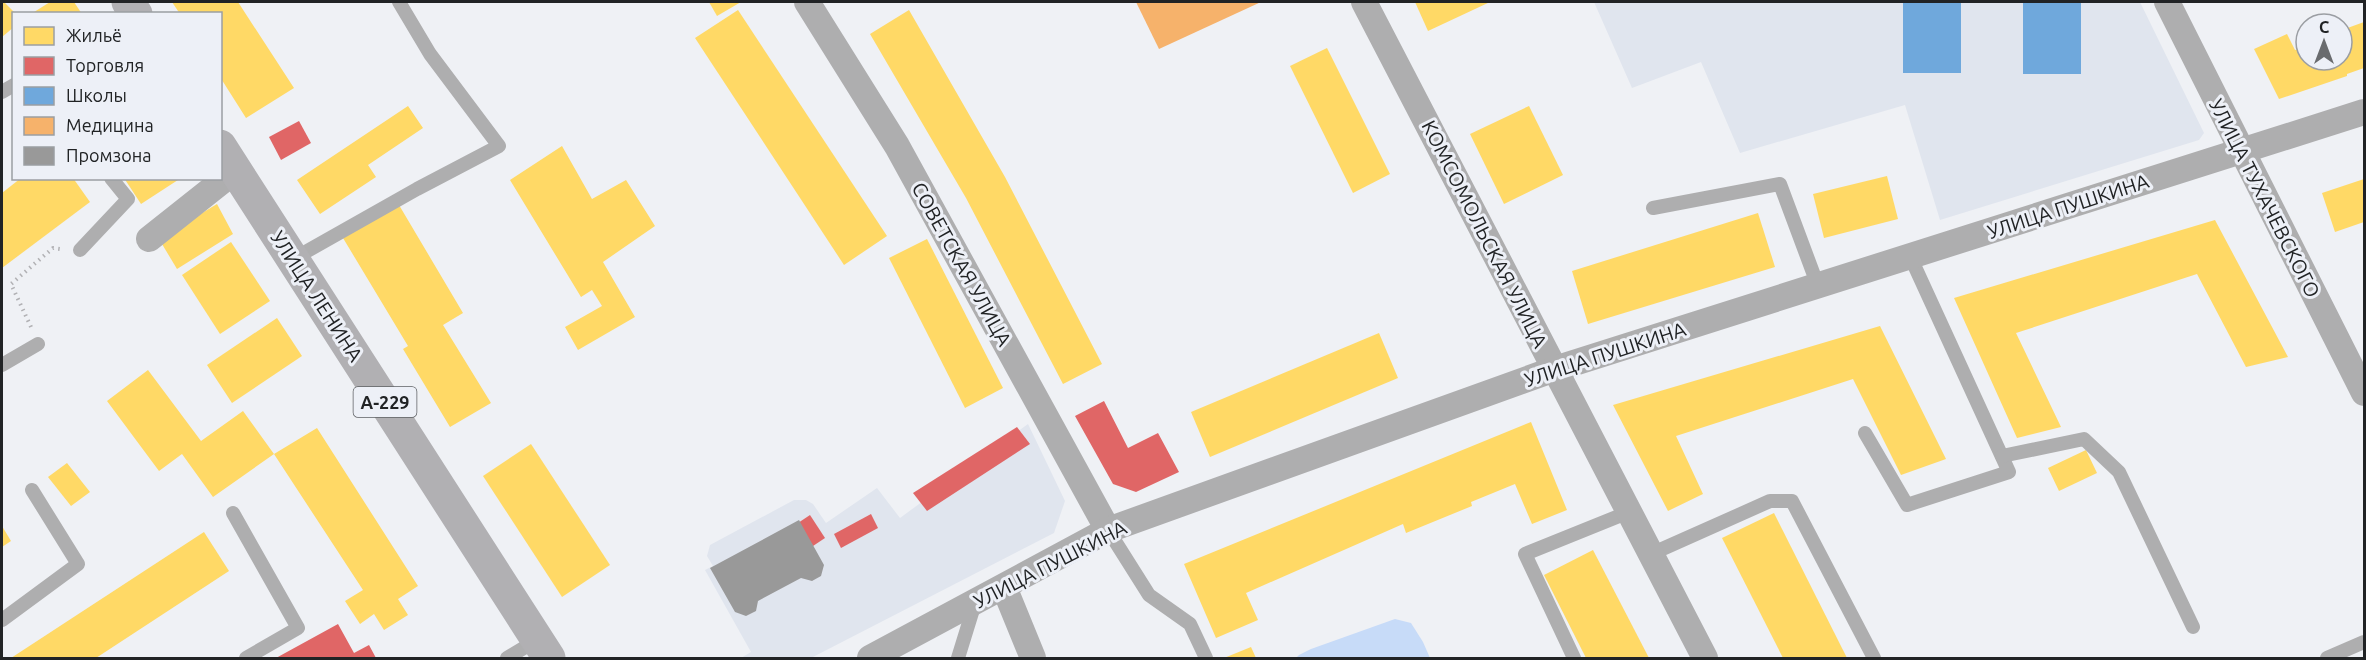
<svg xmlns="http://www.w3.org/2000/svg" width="2366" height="660" viewBox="0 0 2366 660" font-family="Ubuntu,sans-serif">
  <rect width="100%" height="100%" fill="#eff1f5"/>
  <g fill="#e0e5ee">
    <path d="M1594,2H2140L2204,133L2199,140L1940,220L1905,105L1740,153L1701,62L1632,88Z"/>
    <path d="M1028,424L1065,501L1054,533L811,658H741L751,652L705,570L713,566L707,556L710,545L794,500H806L813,504L826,523L877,488L900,518Z"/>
  </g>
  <path fill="#c7dbf8" d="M1395,619L1411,623L1423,642L1430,658H1296L1299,655L1311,649Z"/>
  <g fill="#ffd966">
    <path d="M2,2H4L14,12V27L2,37Z"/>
    <path d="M50,2H74L82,14H31Z"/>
    <path d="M172,2H238L294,88L246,118L220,77V14H180Z"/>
    <path d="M709,2H741L717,16Z"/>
    <path d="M1415,2H1490L1428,31Z"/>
    <path d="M738,10L887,236L844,265L695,38Z"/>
    <path d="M909,10L1005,177L1102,364L1063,384L966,198L870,34Z"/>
    <path d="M2364,22V68L2347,74V76L2279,99L2254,49L2287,34L2295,50L2306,47V60H2342V30Z"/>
    <path d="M1327,48L1390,174L1353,193L1290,66Z"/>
    <path d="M408,106L423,128L368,165L376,177L320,214L297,180Z"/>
    <path d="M1529,106L1563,175L1504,204L1470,134Z"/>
    <path d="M562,146L592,199L626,180L655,226L603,262L635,317L578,350L565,327L602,306L592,290L581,297L510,180Z"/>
    <path d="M1887,176L1898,219L1824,238L1813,194Z"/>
    <path d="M21,178H73L90,202L2,268V193Z"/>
    <path d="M124,178H181L141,204Z"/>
    <path d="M2364,179V222L2335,232L2322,193Z"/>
    <path d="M217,204L233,234L177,269L159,239Z"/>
    <path d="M399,205L463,313L443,325L491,403L450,427L403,349L408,346L343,238Z"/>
    <path d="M1758,213L1775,267L1588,324L1572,271Z"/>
    <path d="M2215,220L2288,357L2246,367L2197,274L2016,333L2061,427L2017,438L1954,298Z"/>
    <path d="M927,239L1003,388L965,408L889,258Z"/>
    <path d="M231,242L270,301L220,334L182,275Z"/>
    <path d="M277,318L302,356L232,403L207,365Z"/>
    <path d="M1880,326L1946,459L1901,475L1853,379L1676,436L1703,494L1668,511L1613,405Z"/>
    <path d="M1379,333L1398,378L1210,457L1191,412Z"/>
    <path d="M148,370L201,441L243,411L274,454L213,497L182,454L159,471L107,401Z"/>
    <path d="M1531,422L1567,510L1532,524L1515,484L1471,502L1472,506L1406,533L1403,524L1246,593L1258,620L1216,638L1184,564Z"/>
    <path d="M317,428L418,586L398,599L408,615L384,630L374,614L360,624L345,601L363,590L274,454Z"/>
    <path d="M531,444L610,565L562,597L483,476Z"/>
    <path d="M2086,450L2097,473L2059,491L2048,468Z"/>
    <path d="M67,463L90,492L71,506L48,477Z"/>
    <path d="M1774,513L1847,658H1783L1722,538Z"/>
    <path d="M2,526L11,541L2,547Z"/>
    <path d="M204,532L229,571L96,658H11Z"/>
    <path d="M1593,550L1649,658H1586L1544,575Z"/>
    <path d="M1251,647L1256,658H1224Z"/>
  </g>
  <g fill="#e06666">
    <path d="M299,121L311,143L281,160L269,137Z"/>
    <path d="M1104,401L1128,448L1158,433L1179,472L1136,492L1113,484L1075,416Z"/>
    <path d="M1017,427L1030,444L927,511L913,493Z"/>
    <path d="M871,514L878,528L841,548L834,534Z"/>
    <path d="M810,515L825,538L813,546L798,523Z"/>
    <path d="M338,624L354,653L369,645L376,658H276Z"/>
  </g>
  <g fill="#6fa8dc">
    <rect x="1903" y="2" width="58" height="71"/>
    <rect x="2023" y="2" width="58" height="72"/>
  </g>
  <path fill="#f6b26b" d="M1136,2H1261L1159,49Z"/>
  <path fill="#999" d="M799,520L824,565L821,576L812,581L801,578L758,601L756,611L746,616L735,612L710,568Z"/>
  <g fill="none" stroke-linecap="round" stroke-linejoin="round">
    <path stroke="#b1b1b4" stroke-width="4" stroke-dasharray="1.5 4.5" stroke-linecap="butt" d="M31,327L11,284L53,248L60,249"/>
    <g stroke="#aeaeaf" stroke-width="14">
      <path d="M2,92L14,85"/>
      <path d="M1653,208L1780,184L1818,286"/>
      <path d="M80,250L128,199L111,178"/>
      <path d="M293,259L417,189L499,146L430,54L399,2"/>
      <path d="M2,365L38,344"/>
      <path d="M1865,433L1907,505L2009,472L1910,256"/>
      <path d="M2002,456L2084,439L2119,472L2193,627"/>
      <path d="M233,513L298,628L246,658"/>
      <path d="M1108,530L1149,595L1190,624L1206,658"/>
      <path d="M1651,554L1770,501H1792L1874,658"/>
      <path d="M2,620L78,564L32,490"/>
      <path d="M507,658L537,640"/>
      <path d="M958,658L975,603"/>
      <path d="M1574,658L1525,554L1629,512"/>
      <path d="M2327,658L2364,642"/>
    </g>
    <g stroke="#aeaeaf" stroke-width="26">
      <path d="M807,2L897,146L1108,530"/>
      <path d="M1364,2L1705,658"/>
      <path d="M2167,2L2364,393"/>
      <path d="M149,239L236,170"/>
      <path d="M1004,587L1033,658"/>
      <path d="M870,658L1108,530L1555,369L2364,112"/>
    </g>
    <g stroke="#b1b0b3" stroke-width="33">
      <path d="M128,2L136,14"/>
      <path d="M220,146L549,658"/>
    </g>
  </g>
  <g text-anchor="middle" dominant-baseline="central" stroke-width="6" stroke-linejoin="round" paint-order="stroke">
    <rect fill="#edf0f7" stroke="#5e6064" stroke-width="1.5" x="353.5" y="387" width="63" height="30" rx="4.5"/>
    <g font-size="18" font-weight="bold" fill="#212325">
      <text x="385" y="402">А-229</text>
    </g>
    <g font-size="20" fill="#212325" stroke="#edf0f7">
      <text transform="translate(2265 198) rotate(63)">УЛИЦА ТУХАЧЕВСКОГО</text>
      <text transform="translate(2068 206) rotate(-18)">УЛИЦА ПУШКИНА</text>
      <text transform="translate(1485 234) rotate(63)">КОМСОМОЛЬСКАЯ УЛИЦА</text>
      <text transform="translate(962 264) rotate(61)">СОВЕТСКАЯ УЛИЦА</text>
      <text transform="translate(317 296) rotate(57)">УЛИЦА ЛЕНИНА</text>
      <text transform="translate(1605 354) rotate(-18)">УЛИЦА ПУШКИНА</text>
      <text transform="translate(1050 564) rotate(-27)">УЛИЦА ПУШКИНА</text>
    </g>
  </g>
  <rect width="2366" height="660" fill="none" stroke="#212325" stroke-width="6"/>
  <rect x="12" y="12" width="210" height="168" fill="#edf0f7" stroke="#9b9ea3" stroke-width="1.5"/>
  <rect x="24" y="27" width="30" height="18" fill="#ffd966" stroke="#9b9ea3" stroke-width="1.5"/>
  <text x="66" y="42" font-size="18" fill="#212325">Жильё</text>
  <rect x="24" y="57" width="30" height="18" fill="#e06666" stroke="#9b9ea3" stroke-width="1.5"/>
  <text x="66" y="72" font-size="18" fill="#212325">Торговля</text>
  <rect x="24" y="87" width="30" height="18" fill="#6fa8dc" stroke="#9b9ea3" stroke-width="1.5"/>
  <text x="66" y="102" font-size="18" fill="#212325">Школы</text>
  <rect x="24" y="117" width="30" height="18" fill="#f6b26b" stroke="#9b9ea3" stroke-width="1.5"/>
  <text x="66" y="132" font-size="18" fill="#212325">Медицина</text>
  <rect x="24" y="147" width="30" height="18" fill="#999999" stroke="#9b9ea3" stroke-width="1.5"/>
  <text x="66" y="162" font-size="18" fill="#212325">Промзона</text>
  <g transform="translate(2324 42)"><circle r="28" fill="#edf0f7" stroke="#9b9ea3" stroke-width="1.5"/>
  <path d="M0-4.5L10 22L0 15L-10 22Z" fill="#696b6e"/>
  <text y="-9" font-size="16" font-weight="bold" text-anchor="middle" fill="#212325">С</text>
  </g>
</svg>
